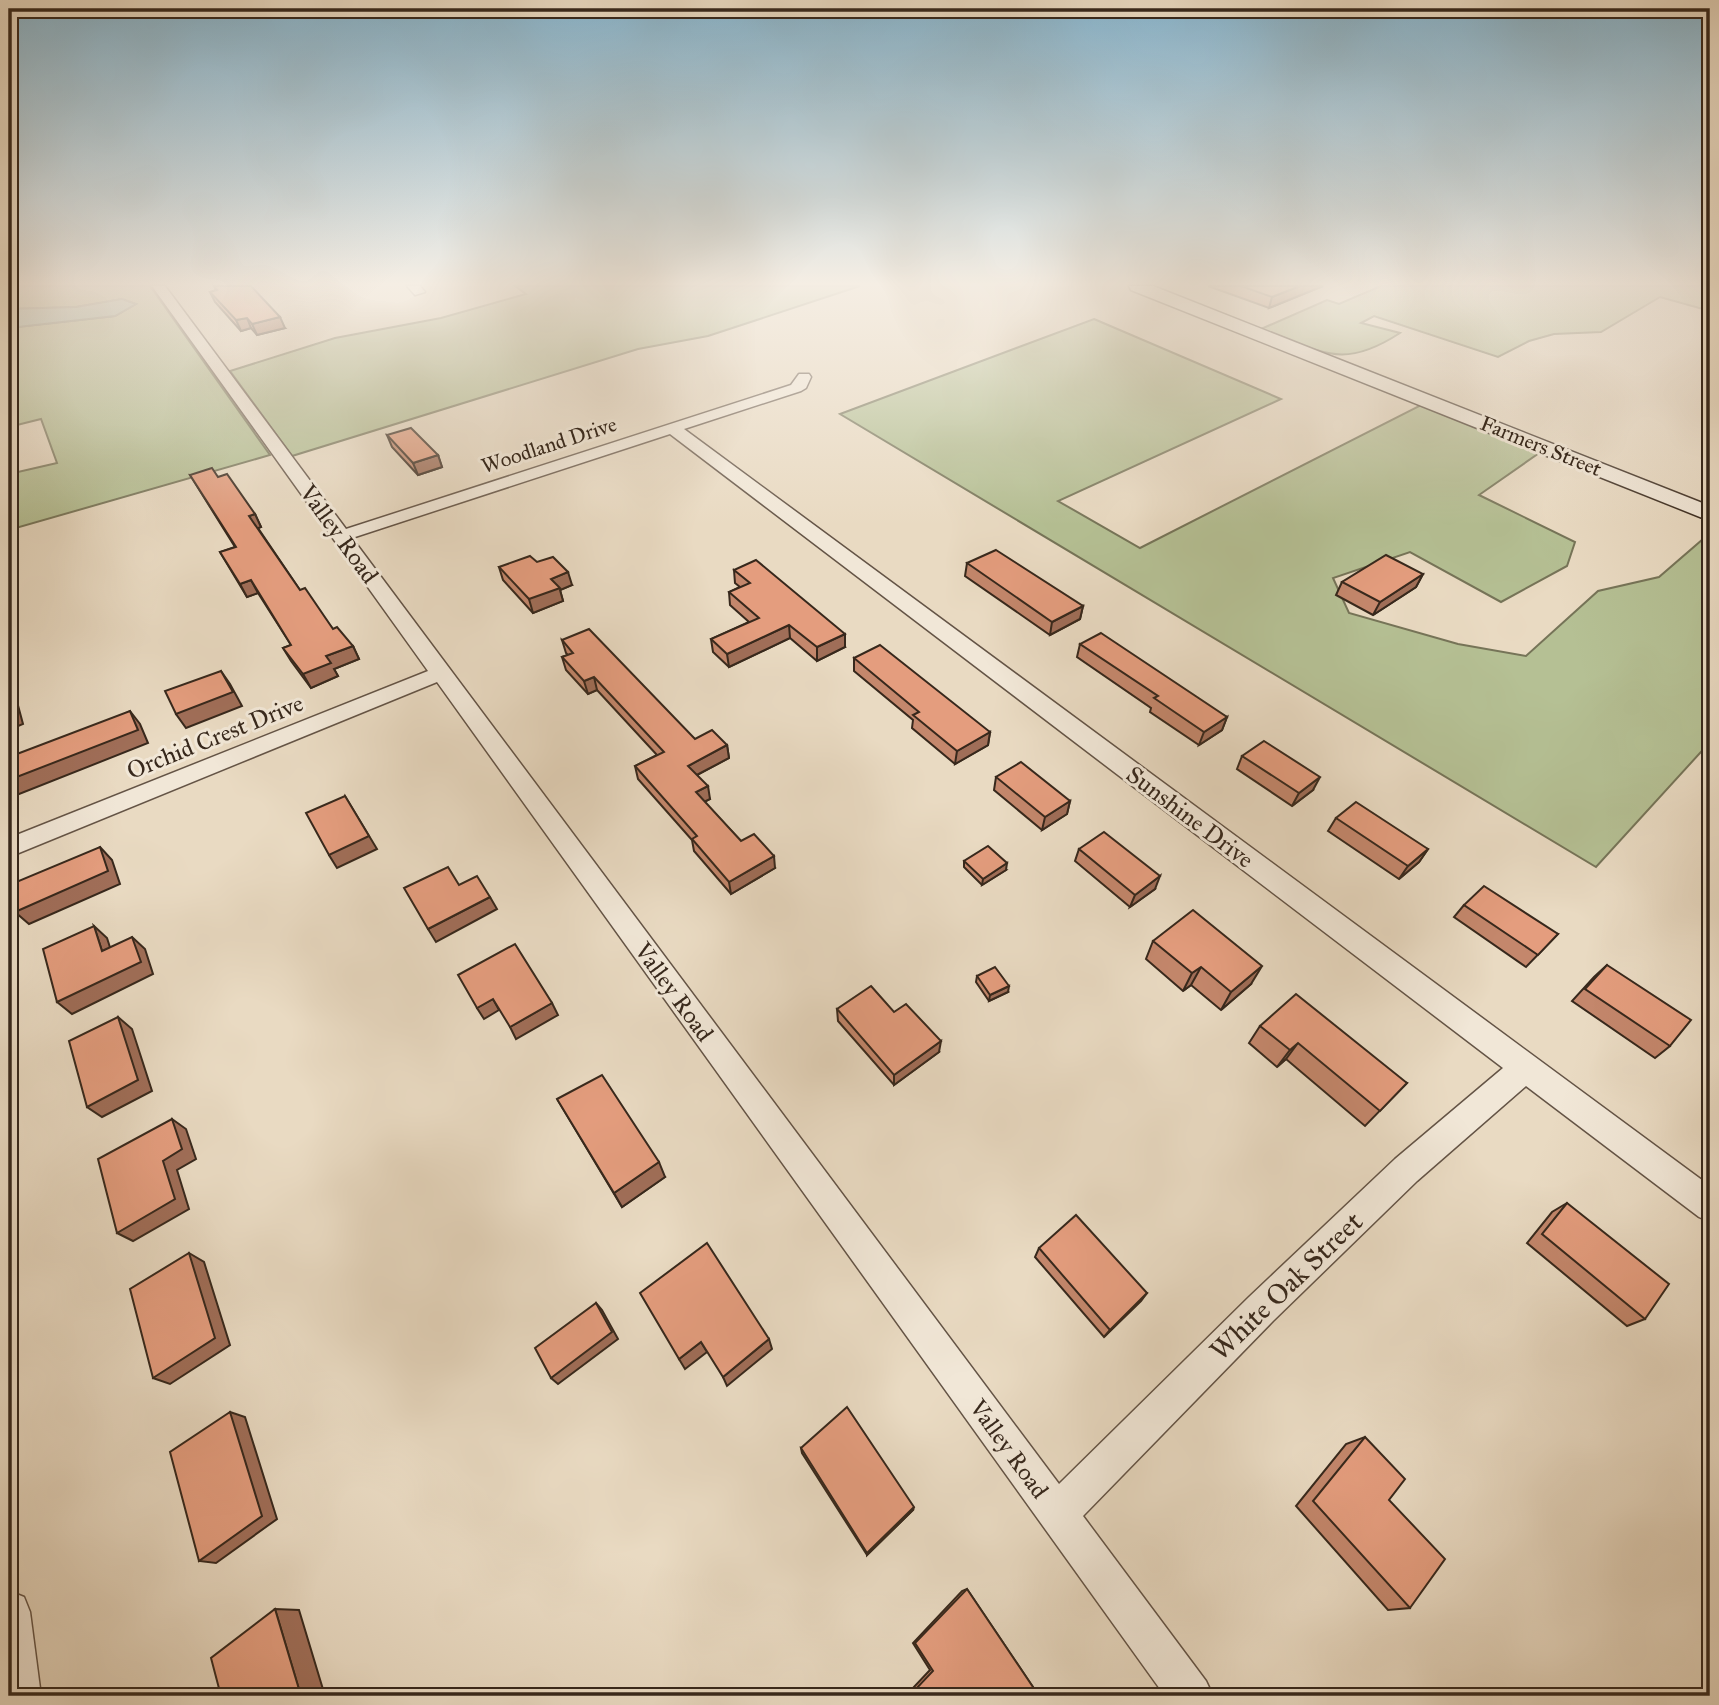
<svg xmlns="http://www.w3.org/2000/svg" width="1719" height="1705" viewBox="0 0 1719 1705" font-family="'IM FELL Great Primer',serif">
  <rect width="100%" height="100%" fill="#e9dac2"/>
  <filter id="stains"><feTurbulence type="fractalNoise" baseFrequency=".00286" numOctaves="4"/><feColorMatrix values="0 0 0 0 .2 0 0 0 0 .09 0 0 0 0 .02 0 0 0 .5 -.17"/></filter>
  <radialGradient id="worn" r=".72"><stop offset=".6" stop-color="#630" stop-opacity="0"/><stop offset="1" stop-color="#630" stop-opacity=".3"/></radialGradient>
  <g fill="#b5c094" stroke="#767458" stroke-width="2">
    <path d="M9,286H150L270,455L9,530V474L57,463L41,419L9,427V328L115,316L136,304L122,299L76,307L9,309Z"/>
    <path d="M515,286H860L708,336L638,349L292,456L230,371L335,338L441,318L526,294Z"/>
    <path d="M1381,286H1710V311L1660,297L1601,332L1554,334L1529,341L1498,357L1374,316L1361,323L1400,333C1340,372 1321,350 1261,329L1327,300L1339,304Z"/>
    <path d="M1094,319L1281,399L1058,501L1140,548L1423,404L1542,451L1479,495L1575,542L1567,566L1501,602L1410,552L1333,578L1349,613L1458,644L1526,656L1598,591L1659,577L1710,533V742L1596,867L840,414Z"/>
  </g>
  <path fill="#98bbaf" stroke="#718074" stroke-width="2" d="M122,299L136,304L115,316L9,328V309L76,307Z"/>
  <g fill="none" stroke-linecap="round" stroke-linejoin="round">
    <g stroke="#645446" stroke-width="3">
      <g id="street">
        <path d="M152,286H165L346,529L791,385L799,374H809L811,377L806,388L801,391L684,429L1710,1186V1222L1699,1217L1526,1086L1417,1181L1273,1321L1083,1516L1206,1681L1213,1696H1165L437,682L9,857V838L428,671ZM670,434L1503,1068L1395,1159L1249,1297L1059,1484L352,538Z"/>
        <path d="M407,286H420L425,292L415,295Z"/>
        <path d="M9,1591L24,1597L30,1612L41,1696H9Z"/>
      </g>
    </g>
    <g stroke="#37281c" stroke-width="3">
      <path id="secondary" d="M1129,286H1153L1710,506V521L1131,290Z"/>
    </g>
    <use href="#street" fill="#f1e7d7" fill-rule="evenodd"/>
    <use href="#secondary" fill="#f1e7d7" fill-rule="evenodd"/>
  </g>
  <g fill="#c4876c" stroke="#37281c" stroke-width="2">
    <path d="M214,286L285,328L257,335L251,328L241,331L215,302L210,292L216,290Z"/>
    <path d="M1208,286H1323L1269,308Z"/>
    <path d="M387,435L438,455L442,467L418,475L392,447Z"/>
    <path d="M190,475L218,477L255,514L261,527L258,528L300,590L333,629L353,646L359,659L334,669L338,676L311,688L291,661L283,648L291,645L258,593L247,597L220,552L235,547Z"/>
    <path d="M537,562L572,585L560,590L563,601L533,613L503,580L499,567Z"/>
    <path d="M967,563L1083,606L1080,619L1050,635L965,576Z"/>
    <path d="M734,570L845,647L817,661L790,638L729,667L713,652L711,639L749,622L730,605L729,592L740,587L735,583Z"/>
    <path d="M1423,574L1416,587L1373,615L1336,595L1342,582Z"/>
    <path d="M562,640L695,739L727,745L729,758L697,775L710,799L704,802L741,841L775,868L731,894L694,851L692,840L638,779L635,766L657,755L597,690L588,694L566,670L562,657L568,655L566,653Z"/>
    <path d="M1080,644L1227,717L1222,730L1199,745L1150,712L1151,708L1077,657Z"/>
    <path d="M854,658L990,732L988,745L955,764L912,728L913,720L854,671Z"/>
    <path d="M1242,756L1313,790L1292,806L1237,769Z"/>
    <path d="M996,777L1070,801L1067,814L1042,830L994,790Z"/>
    <path d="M1336,818L1428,849L1419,862L1399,879L1328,831Z"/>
    <path d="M1079,849L1155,889L1130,907L1075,861Z"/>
    <path d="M964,861L1006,870L982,885L964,867Z"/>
    <path d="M1464,905L1558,934L1526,967L1454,917Z"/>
    <path d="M1153,941L1251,984L1221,1010L1191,985L1183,991L1146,959Z"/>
    <path d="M1607,965L1670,1046L1655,1058L1572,1001L1594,977Z"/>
    <path d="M977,976L1008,992L989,1001L976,982Z"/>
    <path d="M837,1009L939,1052L894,1085L838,1021Z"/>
    <path d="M1260,1026L1407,1083L1365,1126L1286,1059L1277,1067L1249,1043Z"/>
    <path d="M557,1099L665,1177L622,1207Z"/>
    <path d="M1567,1203L1645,1319L1627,1326L1527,1243L1552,1212Z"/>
    <path d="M1039,1248L1147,1293L1104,1337L1035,1257Z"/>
    <path d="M1365,1437L1389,1500L1410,1608L1388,1610L1296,1506L1346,1444Z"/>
    <path d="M801,1448L913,1510L867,1555L802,1453Z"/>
    <path d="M967,1589L1039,1696H915L911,1690L930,1670L913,1643L962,1591Z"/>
    <path d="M1548,1688L1578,1690L1584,1696H1543Z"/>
  </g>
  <g fill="#a06e58" stroke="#37281c" stroke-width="2">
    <path d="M1300,286H1323L1269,308L1272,297Z"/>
    <path d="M280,317L285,328L257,335L252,324Z"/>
    <path d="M247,318L251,328L241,331L236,320Z"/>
    <path d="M438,455L442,467L418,475L413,463Z"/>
    <path d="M255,514L261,527L256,529L249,516Z"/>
    <path d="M568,572L572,585L560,590L563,601L533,613L529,599L551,579Z"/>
    <path d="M1423,574L1416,587L1373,615L1380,602Z"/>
    <path d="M251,580L258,593L247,597L240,584Z"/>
    <path d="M1083,606L1080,619L1050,635L1052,622Z"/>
    <path d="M789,625L790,638L729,667L727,654Z"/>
    <path d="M845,634V647L817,661V647Z"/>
    <path d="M353,646L359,659L334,669L338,676L311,688L303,674L326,656Z"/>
    <path d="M221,671L230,684L242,706L186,728L176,714Z"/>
    <path d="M9,672L23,724L9,730Z"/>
    <path d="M594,677L597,690L588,694L584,681Z"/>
    <path d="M130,711L140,724L148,743L9,798V780Z"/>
    <path d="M1227,717L1222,730L1199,745L1204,732Z"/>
    <path d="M990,732L988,745L955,764L957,751Z"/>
    <path d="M727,745L729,758L691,778L688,766Z"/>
    <path d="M1320,777L1313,790L1292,806L1299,793Z"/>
    <path d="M708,786L710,799L698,805L696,792Z"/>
    <path d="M345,796L377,849L337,868L329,855Z"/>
    <path d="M1070,801L1067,814L1042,830L1045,817Z"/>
    <path d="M100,847L112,860L120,884L29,924L15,912Z"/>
    <path d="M1428,849L1419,862L1399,879L1408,866Z"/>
    <path d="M774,856L775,868L731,894L729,882Z"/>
    <path d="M1007,863L1006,870L982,885L983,879Z"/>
    <path d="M1160,876L1155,889L1130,907L1135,895Z"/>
    <path d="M490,897L497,909L436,942L428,929Z"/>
    <path d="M94,926L107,938L115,963L102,951Z"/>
    <path d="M132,937L145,949L153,974L72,1014L57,1002Z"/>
    <path d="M1262,966L1251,984L1221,1010L1231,992Z"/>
    <path d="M1201,967L1191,985L1183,991L1192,973Z"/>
    <path d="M1009,986L1008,992L989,1001L990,995Z"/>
    <path d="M493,999L499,1010L484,1019L477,1008Z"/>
    <path d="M552,1003L558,1015L516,1039L510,1027Z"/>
    <path d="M118,1017L132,1029L152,1091L102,1117L87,1107Z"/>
    <path d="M941,1041L939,1052L894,1085V1075Z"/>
    <path d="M1298,1043L1286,1059L1277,1067L1290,1050Z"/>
    <path d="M172,1119L186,1129L196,1159L177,1170L189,1209L133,1241L117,1233L163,1161Z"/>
    <path d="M659,1162L665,1177L622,1207L614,1193Z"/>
    <path d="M189,1253L204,1262L230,1345L170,1384L153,1378Z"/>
    <path d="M1147,1293L1141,1301L1104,1337L1110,1330Z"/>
    <path d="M596,1303L602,1310L618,1339L558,1384L551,1378Z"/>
    <path d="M769,1339L772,1349L727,1386L723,1377Z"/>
    <path d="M701,1342L707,1352L685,1369L679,1359Z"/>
    <path d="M230,1412L245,1417L277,1519L216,1563L199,1561Z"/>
    <path d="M914,1507L913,1510L867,1555V1553Z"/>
    <path d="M275,1609L299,1610L325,1696H301Z"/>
  </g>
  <g fill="#e49d7e" stroke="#37281c" stroke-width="2">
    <path d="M214,286H251L280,317L252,324L247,318L236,320L210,292L217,290Z"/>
    <path d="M1241,286H1300L1272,297Z"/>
    <path d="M411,428L438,455L413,463L387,435Z"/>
    <path d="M212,468L218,477L227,474L255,514L249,516L300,590L305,588L333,629L337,627L353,646L326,656L331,663L303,674L283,648L291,645L251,580L240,584L220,552L236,547L190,475Z"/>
    <path d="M996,550L1083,606L1052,622L967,563Z"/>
    <path d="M1386,555L1423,574L1380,602L1342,582Z"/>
    <path d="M530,556L537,562L553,557L568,572L551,579L560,588L529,599L499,567Z"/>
    <path d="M756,560L845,634L817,647L789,625L727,654L711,639L759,618L729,592L750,583L734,570Z"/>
    <path d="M589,629L695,739L712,730L727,745L688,766L708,786L696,792L741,841L754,834L774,856L729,882L692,839L697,836L635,766L664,752L594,677L584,681L562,657L573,653L562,640Z"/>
    <path d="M1101,633L1227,717L1204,732L1154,698L1158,696L1080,644Z"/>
    <path d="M880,645L990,732L957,751L913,715L919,712L854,658Z"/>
    <path d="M221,671L233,692L176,714L165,691Z"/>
    <path d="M130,711L138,730L9,780V757Z"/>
    <path d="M1264,741L1320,777L1299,793L1242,756Z"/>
    <path d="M1021,762L1070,801L1045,817L996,777Z"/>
    <path d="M345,796L369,836L329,855L306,813Z"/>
    <path d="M1356,802L1428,849L1408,866L1336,818Z"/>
    <path d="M1104,832L1160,876L1135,895L1079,849Z"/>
    <path d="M988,846L1007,863L983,879L964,861Z"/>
    <path d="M100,847L108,871L15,912L9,885Z"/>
    <path d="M448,867L459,885L477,876L490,897L428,929L404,888Z"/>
    <path d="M1484,886L1558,934L1538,955L1464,905Z"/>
    <path d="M1193,910L1262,966L1231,992L1201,967L1192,973L1153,941Z"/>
    <path d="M94,926L102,951L132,937L141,962L57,1002L43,949Z"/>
    <path d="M515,944L552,1003L510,1027L493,999L477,1008L458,975Z"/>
    <path d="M1607,965L1691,1020L1670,1046L1585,989Z"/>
    <path d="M995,967L1009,986L990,995L977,976Z"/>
    <path d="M871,986L894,1012L906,1004L941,1041L894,1075L837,1009Z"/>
    <path d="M1296,994L1407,1083L1380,1111L1298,1043L1290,1050L1260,1026Z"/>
    <path d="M118,1017L138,1080L87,1107L69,1041Z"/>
    <path d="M602,1075L659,1162L614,1193L557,1099Z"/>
    <path d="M172,1119L182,1149L163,1161L175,1199L117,1233L98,1159Z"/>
    <path d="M1567,1203L1669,1284L1645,1319L1542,1234Z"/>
    <path d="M1076,1215L1147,1293L1110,1330L1039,1248Z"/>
    <path d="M707,1243L769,1339L723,1377L701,1342L679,1359L640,1293Z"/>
    <path d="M189,1253L215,1338L153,1378L130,1289Z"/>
    <path d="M596,1303L612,1332L551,1378L535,1348Z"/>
    <path d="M847,1407L914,1507L867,1553L801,1448Z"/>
    <path d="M230,1412L262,1516L199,1561L170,1452Z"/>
    <path d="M1365,1437L1405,1479L1389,1500L1445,1559L1410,1608L1313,1501Z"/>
    <path d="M967,1589L1039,1696H916L913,1692L933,1671L915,1643Z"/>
    <path d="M275,1609L301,1696H221L211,1658Z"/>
    <path d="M1578,1690L1584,1696H1574Z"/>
  </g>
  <linearGradient id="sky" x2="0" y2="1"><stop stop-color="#88b7d1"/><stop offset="0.54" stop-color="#f5eee4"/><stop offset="1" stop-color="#f5eee4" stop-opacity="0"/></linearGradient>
  <rect width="1719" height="525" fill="url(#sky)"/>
  <g text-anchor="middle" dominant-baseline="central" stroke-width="6" stroke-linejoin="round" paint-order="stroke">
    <g font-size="21" fill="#37281c" stroke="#f1e7d7">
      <text transform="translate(549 445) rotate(-18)">Woodland Drive</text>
      <text transform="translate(1541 446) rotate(22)">Farmers Street</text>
    </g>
    <g font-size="24" fill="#37281c" stroke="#f1e7d7">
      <text transform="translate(339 534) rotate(54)">Valley Road</text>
      <text transform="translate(215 737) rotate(-22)">Orchid Crest Drive</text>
      <text transform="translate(1190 817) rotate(37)">Sunshine Drive</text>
      <text transform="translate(674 992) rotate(54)">Valley Road</text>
      <text transform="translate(1009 1449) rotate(54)">Valley Road</text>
    </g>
    <g font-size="28" fill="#37281c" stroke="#f1e7d7">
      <text transform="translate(1286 1286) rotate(-44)">White Oak Street</text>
    </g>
  </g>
  <rect width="1719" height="1705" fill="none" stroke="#e9dac2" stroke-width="35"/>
  <rect x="10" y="10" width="1698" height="1684" fill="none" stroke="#37281c" stroke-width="3.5"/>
  <rect x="18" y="18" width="1684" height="1670" fill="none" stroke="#37281c" stroke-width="2"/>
  <rect width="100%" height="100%" filter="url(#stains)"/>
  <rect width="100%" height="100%" fill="url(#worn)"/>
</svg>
